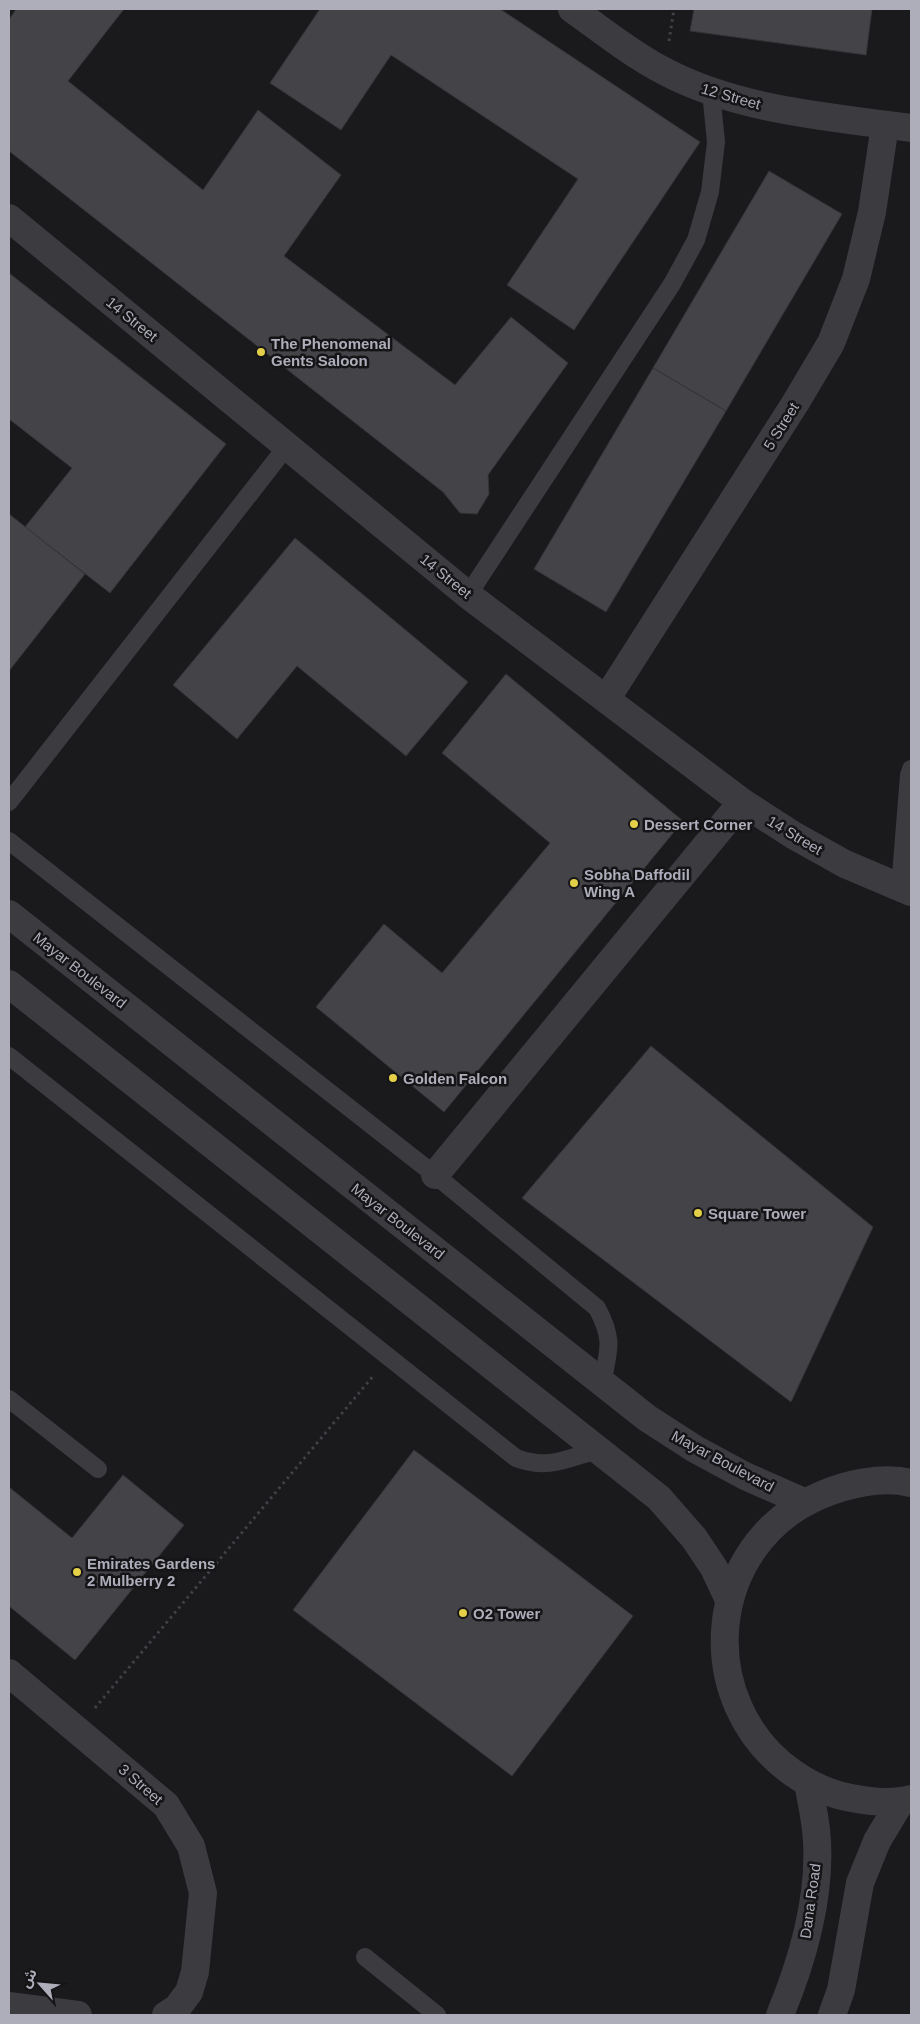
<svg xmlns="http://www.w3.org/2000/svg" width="920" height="2024" viewBox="0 0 920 2024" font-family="Arial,'Noto Sans Arabic',sans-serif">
  <rect width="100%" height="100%" fill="#1a191b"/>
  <g fill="#444348" stroke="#343337">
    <path d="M16,9H124L68,81L203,190L258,110L341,175L284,256L455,385L511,317L568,363L488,475L489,494L477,514L460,513L443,492L9,151V20Z"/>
    <path d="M320,9H500L700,142L574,330L507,285L578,179L391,55L341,130L270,83Z"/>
    <path d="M694,9H872L866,55L690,31Z"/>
    <path d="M769,171L842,214L726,411L653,368Z"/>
    <path d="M9,273L226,444L110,593L25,527L72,468L9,419Z"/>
    <path d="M653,368L726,411L606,612L534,569Z"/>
    <path d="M9,514L85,574L9,671Z"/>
    <path d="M295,538L468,682L406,756L297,666L237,739L173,685Z"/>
    <path d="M506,674L683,821L444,1112L316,1007L384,924L442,973L550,843L442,753Z"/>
    <path d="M651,1046L873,1227L791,1402L522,1198Z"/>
    <path d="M414,1450L633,1616L512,1776L293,1610Z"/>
    <path d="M123,1475L184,1525L75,1660L9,1606V1487L72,1538Z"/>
  </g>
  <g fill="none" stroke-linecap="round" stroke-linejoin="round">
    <g stroke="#414147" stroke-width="3" stroke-dasharray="2.5 4" stroke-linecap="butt">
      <path d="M669,41L674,9"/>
      <path d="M95,1708L374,1375"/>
    </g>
    <g stroke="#3b3b40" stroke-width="18">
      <path d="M468,595L672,284L696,240L710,192L716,142L711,92"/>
      <path d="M9,802L287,446"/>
      <path d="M9,841L435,1175L597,1308C614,1340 609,1349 602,1383"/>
      <path d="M900,888L909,775L911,769"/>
      <path d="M9,1056L516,1458C548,1470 566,1459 597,1450"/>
      <path d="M9,1399L98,1469"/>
      <path d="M365,1957L437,2015"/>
    </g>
    <g stroke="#3b3b40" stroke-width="28">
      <path d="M572,9C602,30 631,54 664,71C737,110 830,117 911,128"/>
      <path d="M9,218L468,595L742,802L793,835L845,864L911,892"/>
      <path d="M607,698L796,402L831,343L856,279L872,212L885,125"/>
      <path d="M435,1175L742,802"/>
      <path d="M9,1673L166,1805L191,1846L203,1893L195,1972L189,1992L177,2008L166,2015"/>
      <path d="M9,2006L78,2015"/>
    </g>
    <g stroke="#3b3b40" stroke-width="28">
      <path d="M9,914L647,1418L695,1449L745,1476L804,1502"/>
      <path d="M9,984L659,1498L694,1538L714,1568L729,1600"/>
      <path d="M911,1483C881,1476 846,1484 819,1496C705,1545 692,1702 793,1773C810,1785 829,1794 851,1798C871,1802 892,1804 911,1799"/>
      <path d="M780,2015C804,1957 823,1892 816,1829C814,1814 811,1798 808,1783"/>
      <path d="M832,2015L841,1990L860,1883L877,1841L901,1801"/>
    </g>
  </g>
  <g fill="#e4cf48" stroke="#151416" stroke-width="2">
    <circle cx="261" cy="352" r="5"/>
    <circle cx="634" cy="824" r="5"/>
    <circle cx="574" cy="883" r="5"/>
    <circle cx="393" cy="1078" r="5"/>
    <circle cx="698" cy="1213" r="5"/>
    <circle cx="77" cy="1572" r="5"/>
    <circle cx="463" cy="1613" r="5"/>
  </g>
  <g text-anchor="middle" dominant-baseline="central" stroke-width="5" stroke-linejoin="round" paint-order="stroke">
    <g font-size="15" fill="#adaeba" stroke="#151416">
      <text transform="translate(731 96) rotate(16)">12 Street</text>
      <text transform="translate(132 319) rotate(39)">14 Street</text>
      <text transform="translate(781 426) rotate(-58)">5 Street</text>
      <text transform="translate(446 576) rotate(39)">14 Street</text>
      <text transform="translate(795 835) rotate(31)">14 Street</text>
      <text transform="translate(80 970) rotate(38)">Mayar Boulevard</text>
      <text transform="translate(398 1221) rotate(38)">Mayar Boulevard</text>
      <text transform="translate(723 1461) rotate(28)">Mayar Boulevard</text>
      <text transform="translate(141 1784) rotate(41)">3 Street</text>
      <text transform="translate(810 1901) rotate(-82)">Dana Road</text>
    </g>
    <g font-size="15" font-weight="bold" fill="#adaeba" stroke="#151416" text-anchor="start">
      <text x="271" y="343">The Phenomenal<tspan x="271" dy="17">Gents Saloon</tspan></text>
      <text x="644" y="824">Dessert Corner</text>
      <text x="584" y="874">Sobha Daffodil<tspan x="584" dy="17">Wing A</tspan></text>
      <text x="403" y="1078">Golden Falcon</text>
      <text x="708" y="1213">Square Tower</text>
      <text x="87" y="1563">Emirates Gardens<tspan x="87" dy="17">2 Mulberry 2</tspan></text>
      <text x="473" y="1613">O2 Tower</text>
    </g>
  </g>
  <rect width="920" height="2024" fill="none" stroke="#adaeba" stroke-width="20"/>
  <g transform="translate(40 1984) rotate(297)" stroke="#151416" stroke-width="4" paint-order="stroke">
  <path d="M0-4L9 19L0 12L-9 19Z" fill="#adaeba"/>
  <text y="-8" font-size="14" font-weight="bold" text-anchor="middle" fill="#adaeba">ش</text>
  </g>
</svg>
